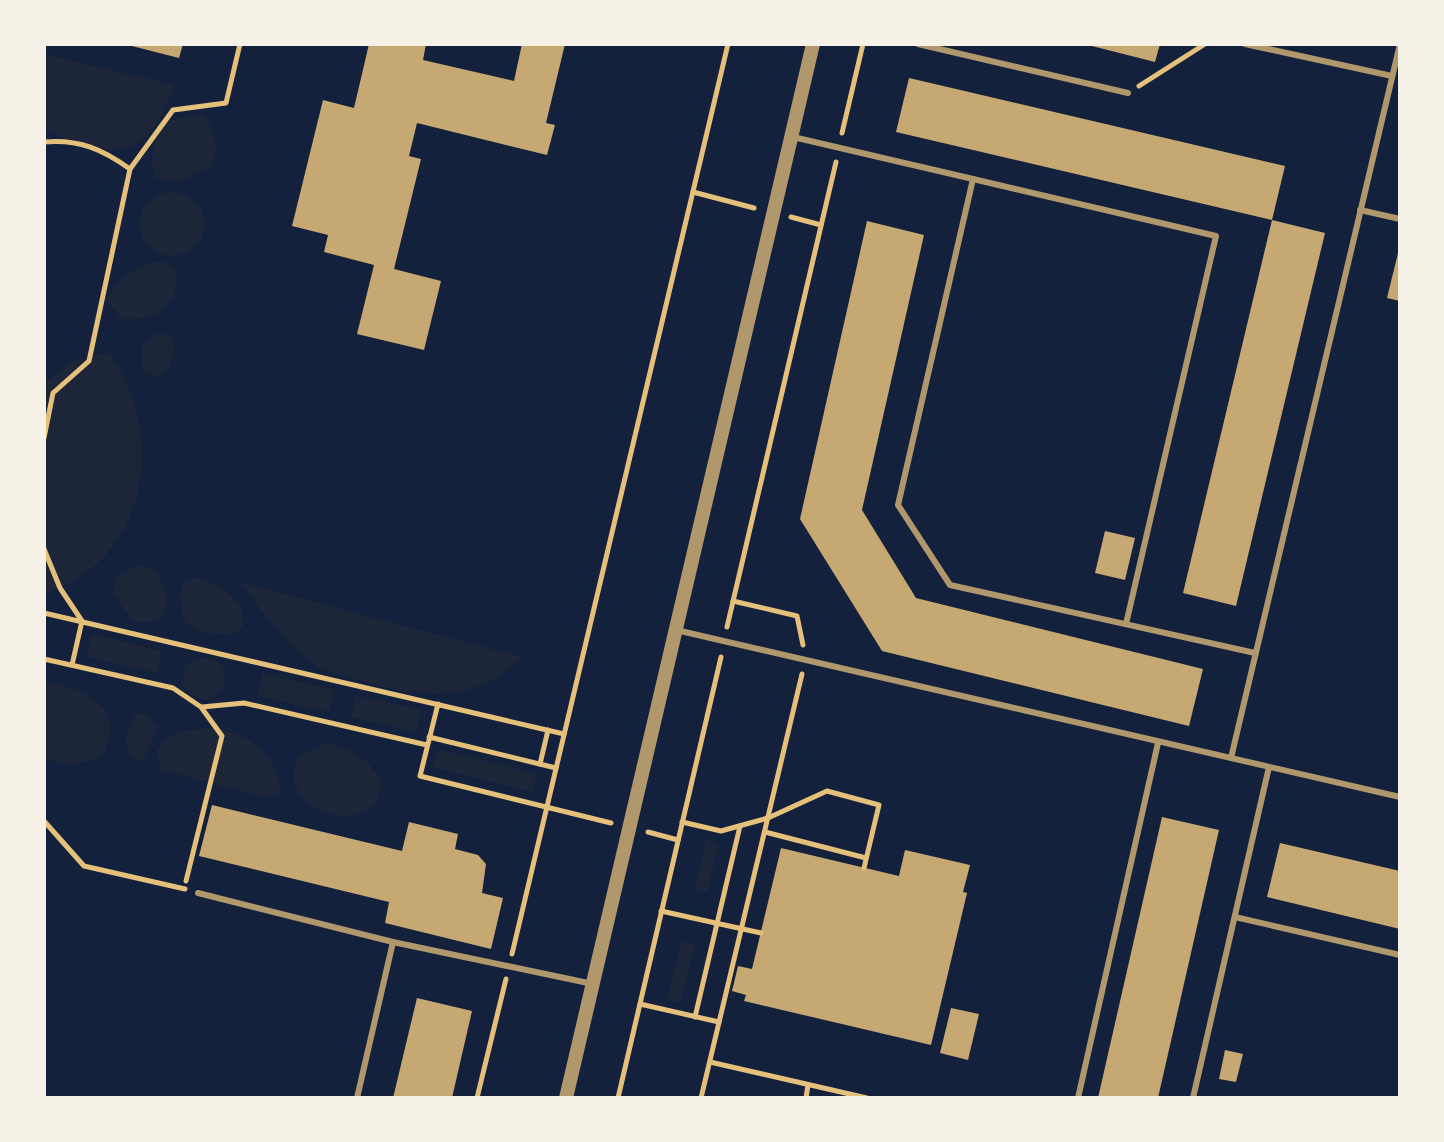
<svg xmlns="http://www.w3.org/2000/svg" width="1444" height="1142" viewBox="0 0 1444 1142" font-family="Helvetica,sans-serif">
  <rect width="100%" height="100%" fill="#14213d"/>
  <g fill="#1d2539">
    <path d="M44,54L174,85C149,160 113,162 46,129Z"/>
    <path d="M203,114C216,132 218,145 213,166L178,182L156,178C148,153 153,141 167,121Z"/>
    <circle cx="172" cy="224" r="32"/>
    <path d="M160,261L174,266C184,303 156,322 122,319L107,301C115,277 136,267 160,261Z"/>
    <path d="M160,333L171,336C176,353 174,367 159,378L143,371L141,349L148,339Z"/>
    <path d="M109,352C167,433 149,562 44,593V383L75,360Z"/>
    <path d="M138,565L153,568C165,585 171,596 163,616L147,623L133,622L114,594L116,576Z"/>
    <path d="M197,577C222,586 244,597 243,626L232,635L199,632L185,622L179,596L184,582Z"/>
    <path d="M240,582L522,657C477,705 414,698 355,679C343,675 325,672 315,665C286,645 261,610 240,582Z"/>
    <path d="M92,634L162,651L157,673L86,657Z"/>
    <circle cx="204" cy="678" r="21"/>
    <path d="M263,674L334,690L329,712L258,696Z"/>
    <path d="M44,682C88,688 128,709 101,758L69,765L44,759Z"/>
    <path d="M356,695L421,710L416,732L351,717Z"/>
    <path d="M147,713L157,727L143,761H135C121,745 127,733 135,714Z"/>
    <path d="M208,728C248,732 274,749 281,792L269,798L161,770L156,752C168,730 184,731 208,728Z"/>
    <path d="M327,743C354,751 371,759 382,785L376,804C366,810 353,818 340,816C309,813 283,787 298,756Z"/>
    <path d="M437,749L537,774L532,792L432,767Z"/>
    <path d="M706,839L719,843L707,893L695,890Z"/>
    <path d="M682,940L695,944L681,1003L667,1000Z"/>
  </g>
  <g fill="#c6a872">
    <path d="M124,44H183L179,58Z"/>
    <path d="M369,44H426L423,60L514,81L522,44H565L546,123L555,125L547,155L417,123L409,156L421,159L394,269L441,281L424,350L357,334L374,265L324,252L328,235L292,226L323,100L354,108Z"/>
    <path d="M1084,44H1160L1155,62Z"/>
    <path d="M909,78L1285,166L1272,220L896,132Z"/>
    <path d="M1272,220L1325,233L1236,606L1183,593Z"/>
    <path d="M867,221L924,235L862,510L916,598L1203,669L1189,726L882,651L800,519Z"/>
    <path d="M1399,249H1400V301L1387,298Z"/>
    <path d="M1105,531L1135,538L1125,580L1095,573Z"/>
    <path d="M212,805L402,851L409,822L458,834L455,849L478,855L486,864L482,893L503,898L491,949L385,923L389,902L199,856Z"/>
    <path d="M1162,817L1219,830L1158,1098H1098Z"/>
    <path d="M1280,843L1400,871V929L1267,897Z"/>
    <path d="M781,848L899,876L905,850L970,865L963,892L967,893L931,1045L744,1001L746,995L732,991L738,966L752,969Z"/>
    <path d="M417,998L472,1011L452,1098H393Z"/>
    <path d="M951,1008L979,1014L968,1060L940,1053Z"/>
    <path d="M1225,1050L1243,1054L1236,1082L1219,1079Z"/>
  </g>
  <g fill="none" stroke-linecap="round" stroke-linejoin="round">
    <g stroke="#e5c07b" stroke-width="5">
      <path d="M1139,86L1205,44"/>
      <path d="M842,133L863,44"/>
      <path d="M44,142C79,139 102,149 130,169"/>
      <path d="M693,192L754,208"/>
      <path d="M791,217L821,225"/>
      <path d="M44,438L53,393L89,361L130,169L173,110L226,103L240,44"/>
      <path d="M44,549L60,588L82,621L72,665"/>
      <path d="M733,601L797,616L803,645"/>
      <path d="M44,613L564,734"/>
      <path d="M727,627L836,162"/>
      <path d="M44,659L173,688L201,707L222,736L186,881"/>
      <path d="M438,704L420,776L611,823"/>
      <path d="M202,707L244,703L427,745"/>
      <path d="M429,737L556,768"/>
      <path d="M540,764L548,730"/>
      <path d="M44,821L84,866L185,889"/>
      <path d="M682,822L721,831L768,818L827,791L879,805L864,868"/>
      <path d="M648,832L678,840"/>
      <path d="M765,832L866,858"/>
      <path d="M661,911L761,933"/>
      <path d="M512,954L728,44"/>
      <path d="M640,1004L719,1022"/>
      <path d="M695,1017L740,826"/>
      <path d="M710,1062L867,1098"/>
      <path d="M477,1098L506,979"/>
      <path d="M618,1098L721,657"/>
      <path d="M701,1098L802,674"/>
      <path d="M806,1098L808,1085"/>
    </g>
    <g stroke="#b1986c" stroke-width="6">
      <path d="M918,44L1128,93"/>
      <path d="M1245,44L1392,76"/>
      <path d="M793,137L973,179"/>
      <path d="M1360,210L1400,219"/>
      <path d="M1126,624L1216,236L973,179L898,505L950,585L1255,653"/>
      <path d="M676,630L1400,797"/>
      <path d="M1231,758L1400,44"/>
      <path d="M198,893L393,942L593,984"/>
      <path d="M1235,917L1400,955"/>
      <path d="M357,1098L393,942"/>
      <path d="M1078,1098L1158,743"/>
      <path d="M1193,1098L1269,767"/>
    </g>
    <path stroke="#b1986c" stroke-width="14" d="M566,1098L813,44"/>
  </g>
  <rect width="1444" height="1142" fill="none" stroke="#f6f1e7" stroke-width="92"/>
</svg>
